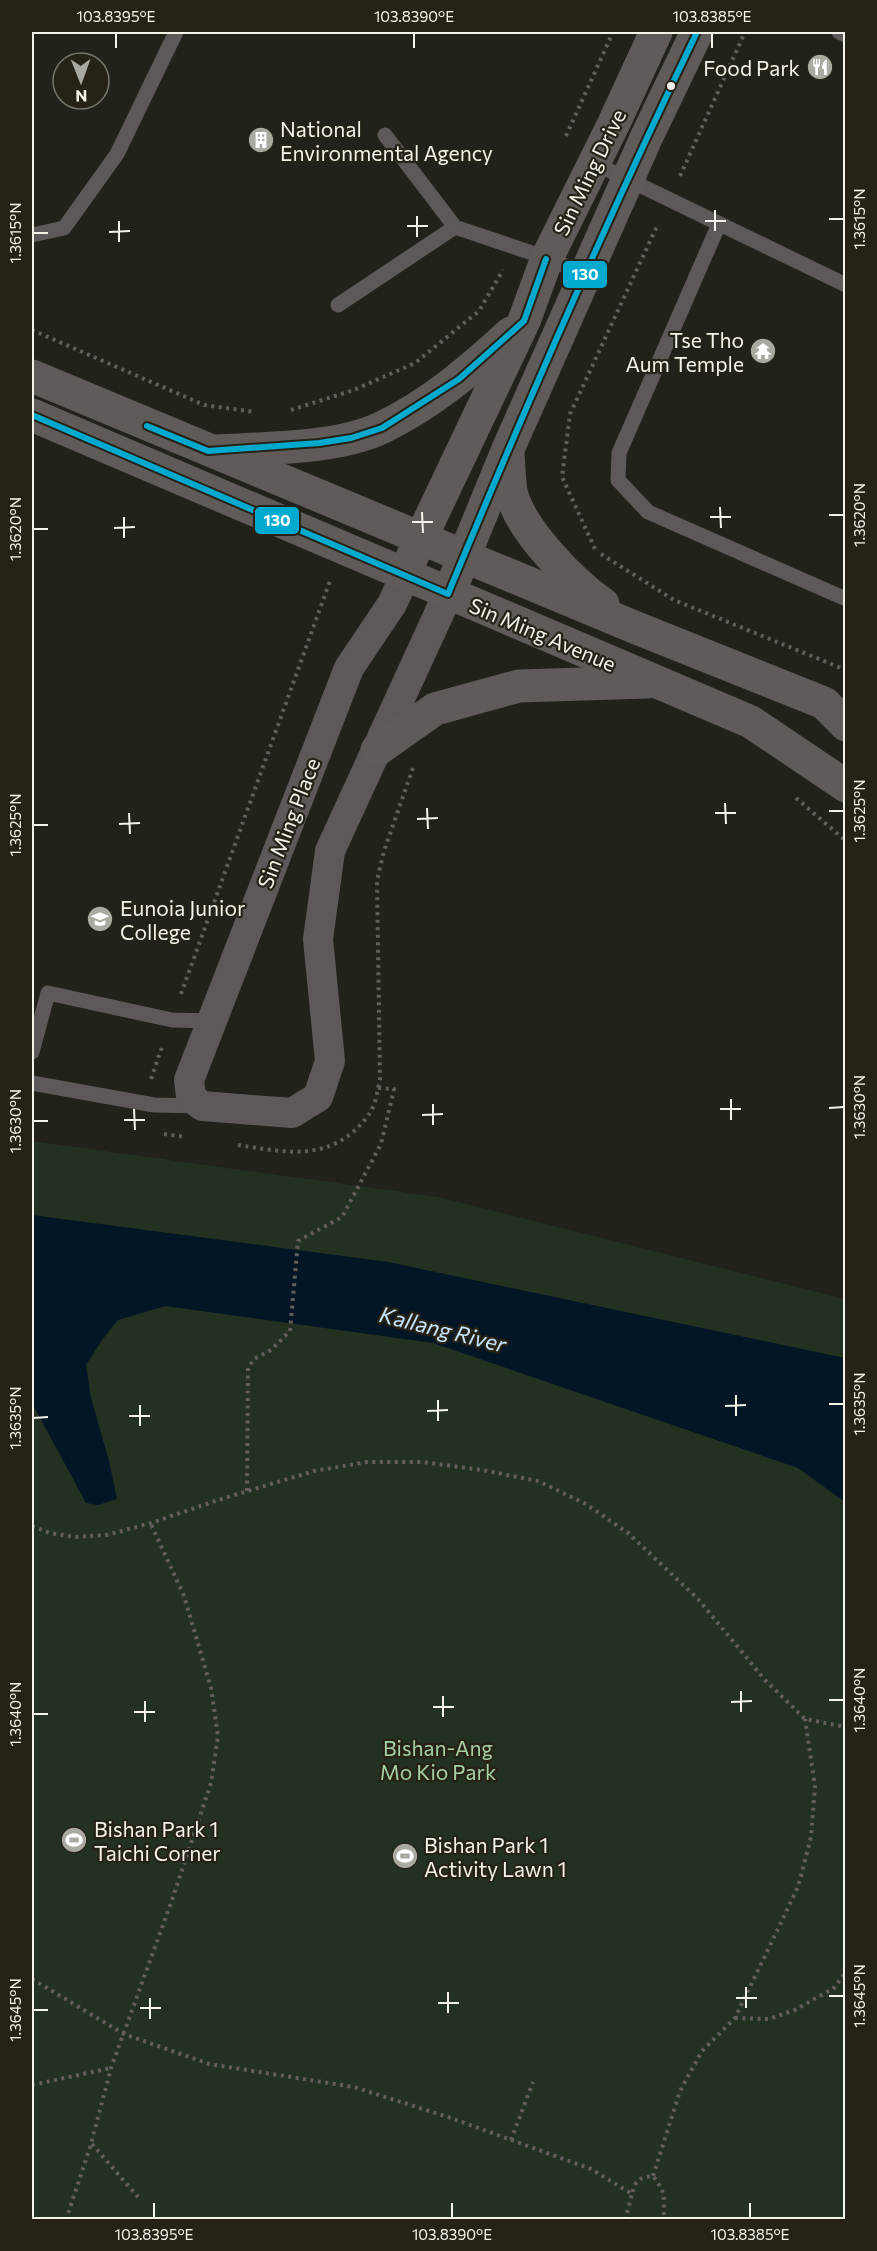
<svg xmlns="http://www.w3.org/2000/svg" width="877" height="2251" viewBox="0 0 877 2251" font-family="Commissioner,sans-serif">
  <rect width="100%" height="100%" fill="#22211a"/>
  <path fill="#233121" d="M32,1141L438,1197L845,1299V2219L32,2220Z"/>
  <path fill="#031625" d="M32,1215L388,1262L845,1358V1502L798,1468L433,1343L165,1306L118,1320L102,1340L86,1365L91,1398L109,1461L117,1499L98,1505L86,1503L32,1403Z"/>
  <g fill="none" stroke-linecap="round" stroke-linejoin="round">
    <g stroke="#615e5c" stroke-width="4" stroke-dasharray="3 4.5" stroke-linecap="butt">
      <path d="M566,136L613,32"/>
      <path d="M680,176L745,32"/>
      <path d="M32,330L204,405L255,412"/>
      <path d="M291,410L354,390L415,363L479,311L503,270"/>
      <path d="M595,549L562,477L570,414L658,224"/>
      <path d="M601,554L674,600L846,670"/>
      <path d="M796,798L846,841"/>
      <path d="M181,994L330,581"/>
      <path d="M151,1079L163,1044"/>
      <path d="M164,1134L186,1137"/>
      <path d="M238,1145C278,1151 319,1161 353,1132C363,1123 371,1114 375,1102C377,1095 378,1087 380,1079L377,880L384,851L413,768"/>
      <path d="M247,1491L248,1368L254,1359L271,1350L290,1331L298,1241L342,1217L381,1144L394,1089L378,1088"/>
      <path d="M32,1526L50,1533L74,1537L107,1535L151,1523L218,1500L314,1471L367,1462H423L482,1470L538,1481L586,1504L628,1533L698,1599L765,1680L805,1719L846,1727"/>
      <path d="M32,1979L124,2034L209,2064L354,2087L451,2118L591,2169L632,2194C635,2181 639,2177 653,2176C668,2196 663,2198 664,2220"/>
      <path d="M735,2018L769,2019L795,2010L834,1988L846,1972"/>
      <path d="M32,2085L111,2068"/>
      <path d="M511,2140L533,2082"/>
      <path d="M92,2144L138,2197"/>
      <path d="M653,2176L680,2091L702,2051L735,2018L798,1887L811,1837L815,1786L805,1719"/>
      <path d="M66,2220L91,2144L111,2068L171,1903L211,1783L218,1736L211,1688L184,1596L151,1524"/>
      <path d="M625,2220L632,2194"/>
    </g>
    <g stroke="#5e5858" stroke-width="15">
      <path d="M839,32L846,35"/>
      <path d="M385,135L455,227L547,258L586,275"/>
      <path d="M594,163L846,285"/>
      <path d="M719,224L619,453L618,480L648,512L846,599"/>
      <path d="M32,235L64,228L117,154L176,32"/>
      <path d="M338,305L455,227"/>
      <path d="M32,1052L48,993L172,1020L212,1021"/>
      <path d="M32,1083L154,1105L201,1106"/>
    </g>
    <path stroke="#5e5858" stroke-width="30" d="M405,576L392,604L349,668L189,1080L191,1097L202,1106L292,1113L318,1097L330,1061L318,939L330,851L448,594"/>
    <g stroke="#605b59" stroke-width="33">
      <path d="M32,376L634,627L824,703L846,725"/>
      <path d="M32,415L751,722L846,786"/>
      <path d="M216,451C265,448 339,449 383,427C431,404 473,368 511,333"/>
      <path d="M508,454C509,466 509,479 511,491C519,529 572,582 603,604"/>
      <path d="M412,557L524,321L547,258L614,123L656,32"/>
      <path d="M456,576L508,449L647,136L697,32"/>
      <path d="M377,750L435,709L519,686L648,682"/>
    </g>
    <g stroke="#262316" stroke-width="10">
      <g id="bus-1">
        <path d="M32,415L448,594C526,405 608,217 697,32"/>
        <path d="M147,426L208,451L319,443L351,438L382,428L459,379L524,321L546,259"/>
      </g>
    </g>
    <use href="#bus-1" stroke="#00a9ce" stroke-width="6"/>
  </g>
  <path fill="none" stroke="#f4f3ea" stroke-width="2" d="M116,33V48M414,33V48M712,33V48M715,210V231M417,216V237M829,219H844M119,221V242M705,221H726M407,226H428M109,232L130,231M33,233H48M720,507L721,528M422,512L423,533M829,515H844M124,517V538M710,517H731M412,522H433M114,528L135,527M33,529H48M725,803L726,824M427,808L428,829M829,811H844M129,813L130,834M715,813H736M417,819L438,818M119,824L140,823M33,825H48M731,1099V1120M433,1104V1125M829,1108L844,1107M134,1109L135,1130M720,1109H741M422,1115L443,1114M124,1120H145M33,1121H48M736,1395V1416M438,1400V1421M829,1404H844M140,1405V1426M725,1406L746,1405M427,1411L448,1410M129,1416H150M33,1418L48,1417M741,1691V1712M443,1696V1717M829,1700H844M145,1701V1722M731,1702L752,1701M433,1707H454M134,1712H155M33,1714H48M746,1987V2008M448,1992V2013M829,1996H844M150,1998V2019M736,1998H757M438,2003H459M140,2008H161M33,2010H48M154,2203V2218M452,2203V2218M750,2203V2218"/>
  <defs>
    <g id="restaurant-disc" transform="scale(1.35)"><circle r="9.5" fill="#aaaaa1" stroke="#262316"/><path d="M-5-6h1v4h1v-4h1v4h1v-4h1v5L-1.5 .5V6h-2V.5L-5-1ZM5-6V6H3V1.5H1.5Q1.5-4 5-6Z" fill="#fff"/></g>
    <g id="building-disc" transform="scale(1.35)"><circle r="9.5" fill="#aaaaa1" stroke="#262316"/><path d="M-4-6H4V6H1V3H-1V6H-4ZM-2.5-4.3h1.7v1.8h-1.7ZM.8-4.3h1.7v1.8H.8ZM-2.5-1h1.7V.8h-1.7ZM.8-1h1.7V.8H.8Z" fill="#fff"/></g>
    <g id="temple-disc" transform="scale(1.35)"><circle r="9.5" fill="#aaaaa1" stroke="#262316"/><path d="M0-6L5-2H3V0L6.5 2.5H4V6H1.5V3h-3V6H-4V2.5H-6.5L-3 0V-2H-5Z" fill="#fff"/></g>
    <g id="university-disc" transform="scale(1.35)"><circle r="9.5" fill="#aaaaa1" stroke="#262316"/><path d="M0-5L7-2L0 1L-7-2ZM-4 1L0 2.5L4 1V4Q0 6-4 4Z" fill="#fff"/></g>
    <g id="stadium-disc" transform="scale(1.35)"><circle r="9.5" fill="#aaaaa1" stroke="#262316"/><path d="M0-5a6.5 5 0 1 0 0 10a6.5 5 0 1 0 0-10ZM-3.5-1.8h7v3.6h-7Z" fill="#fff"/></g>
  </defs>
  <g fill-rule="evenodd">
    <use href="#restaurant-disc" x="820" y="67"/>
    <use href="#building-disc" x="261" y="140"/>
    <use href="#temple-disc" x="763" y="351"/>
    <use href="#university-disc" x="100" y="919"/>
    <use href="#stadium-disc" x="74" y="1840"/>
    <use href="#stadium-disc" x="405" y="1856"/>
  </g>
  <circle fill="#f4f3ea" stroke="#262316" stroke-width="2" cx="671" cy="86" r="5"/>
  <g text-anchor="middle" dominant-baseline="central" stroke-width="4.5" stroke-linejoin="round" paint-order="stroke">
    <g font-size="21" fill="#f4f3ea" stroke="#262316" text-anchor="start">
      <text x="800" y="67" text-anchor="end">Food Park</text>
      <text x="280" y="128">National<tspan x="280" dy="24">Environmental Agency</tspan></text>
      <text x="744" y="339" text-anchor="end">Tse Tho<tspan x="744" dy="24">Aum Temple</tspan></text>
      <text x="120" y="907">Eunoia Junior<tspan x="120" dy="24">College</tspan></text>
      <text x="94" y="1828">Bishan Park 1<tspan x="94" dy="24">Taichi Corner</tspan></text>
      <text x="424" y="1844">Bishan Park 1<tspan x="424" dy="24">Activity Lawn 1</tspan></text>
    </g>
    <g font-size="21" fill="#f4f3ea" stroke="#262316">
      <text transform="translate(589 172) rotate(-64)">Sin Ming Drive</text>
      <text transform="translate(543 634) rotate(23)">Sin Ming Avenue</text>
      <text transform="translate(288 823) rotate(-69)">Sin Ming Place</text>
    </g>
    <g font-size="21" fill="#a7d1a5" stroke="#262316">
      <text x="438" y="1747">Bishan-Ang<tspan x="438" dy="24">Mo Kio Park</tspan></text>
    </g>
    <g font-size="22" font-style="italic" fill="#c7e5fd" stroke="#262316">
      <text transform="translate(443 1329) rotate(14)">Kallang River</text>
    </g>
  </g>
  <g stroke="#262316" stroke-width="2">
    <rect x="562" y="260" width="46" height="29" rx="6" fill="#00a9ce"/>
    <rect x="254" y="506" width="46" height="29" rx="6" fill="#00a9ce"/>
  </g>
  <g font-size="16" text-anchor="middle" font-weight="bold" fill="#fff">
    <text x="585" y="280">130</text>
    <text x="277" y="526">130</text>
  </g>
  <rect width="877" height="2251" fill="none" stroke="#262316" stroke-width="66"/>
  <g transform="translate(81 81) rotate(179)"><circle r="28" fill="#262316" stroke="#78766b" stroke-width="1.5"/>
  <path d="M0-4.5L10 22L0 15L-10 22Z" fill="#aaaaa1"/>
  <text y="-9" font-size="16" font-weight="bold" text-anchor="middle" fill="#f4f3ea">N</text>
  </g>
  <rect x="33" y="33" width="811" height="2185" fill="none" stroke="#f4f3ea" stroke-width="2"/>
  <g font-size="15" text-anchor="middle" fill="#f4f3ea">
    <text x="116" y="22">103.8395°E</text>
    <text x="414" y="22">103.8390°E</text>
    <text x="712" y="22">103.8385°E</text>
    <text transform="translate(860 219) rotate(-90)" y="5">1.3615°N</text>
    <text transform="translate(16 233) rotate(-90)" y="5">1.3615°N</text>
    <text transform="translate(860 515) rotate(-90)" y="5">1.3620°N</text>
    <text transform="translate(16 529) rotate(-90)" y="5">1.3620°N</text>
    <text transform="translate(860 811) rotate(-90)" y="5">1.3625°N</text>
    <text transform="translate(16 825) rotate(-90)" y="5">1.3625°N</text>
    <text transform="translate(860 1107) rotate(-90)" y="5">1.3630°N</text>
    <text transform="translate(16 1121) rotate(-90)" y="5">1.3630°N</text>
    <text transform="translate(860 1404) rotate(-90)" y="5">1.3635°N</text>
    <text transform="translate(16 1418) rotate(-90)" y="5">1.3635°N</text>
    <text transform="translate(860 1700) rotate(-90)" y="5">1.3640°N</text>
    <text transform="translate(16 1714) rotate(-90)" y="5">1.3640°N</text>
    <text transform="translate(860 1996) rotate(-90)" y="5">1.3645°N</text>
    <text transform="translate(16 2010) rotate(-90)" y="5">1.3645°N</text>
    <text x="154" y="2240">103.8395°E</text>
    <text x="452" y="2240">103.8390°E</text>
    <text x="750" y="2240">103.8385°E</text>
  </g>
</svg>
